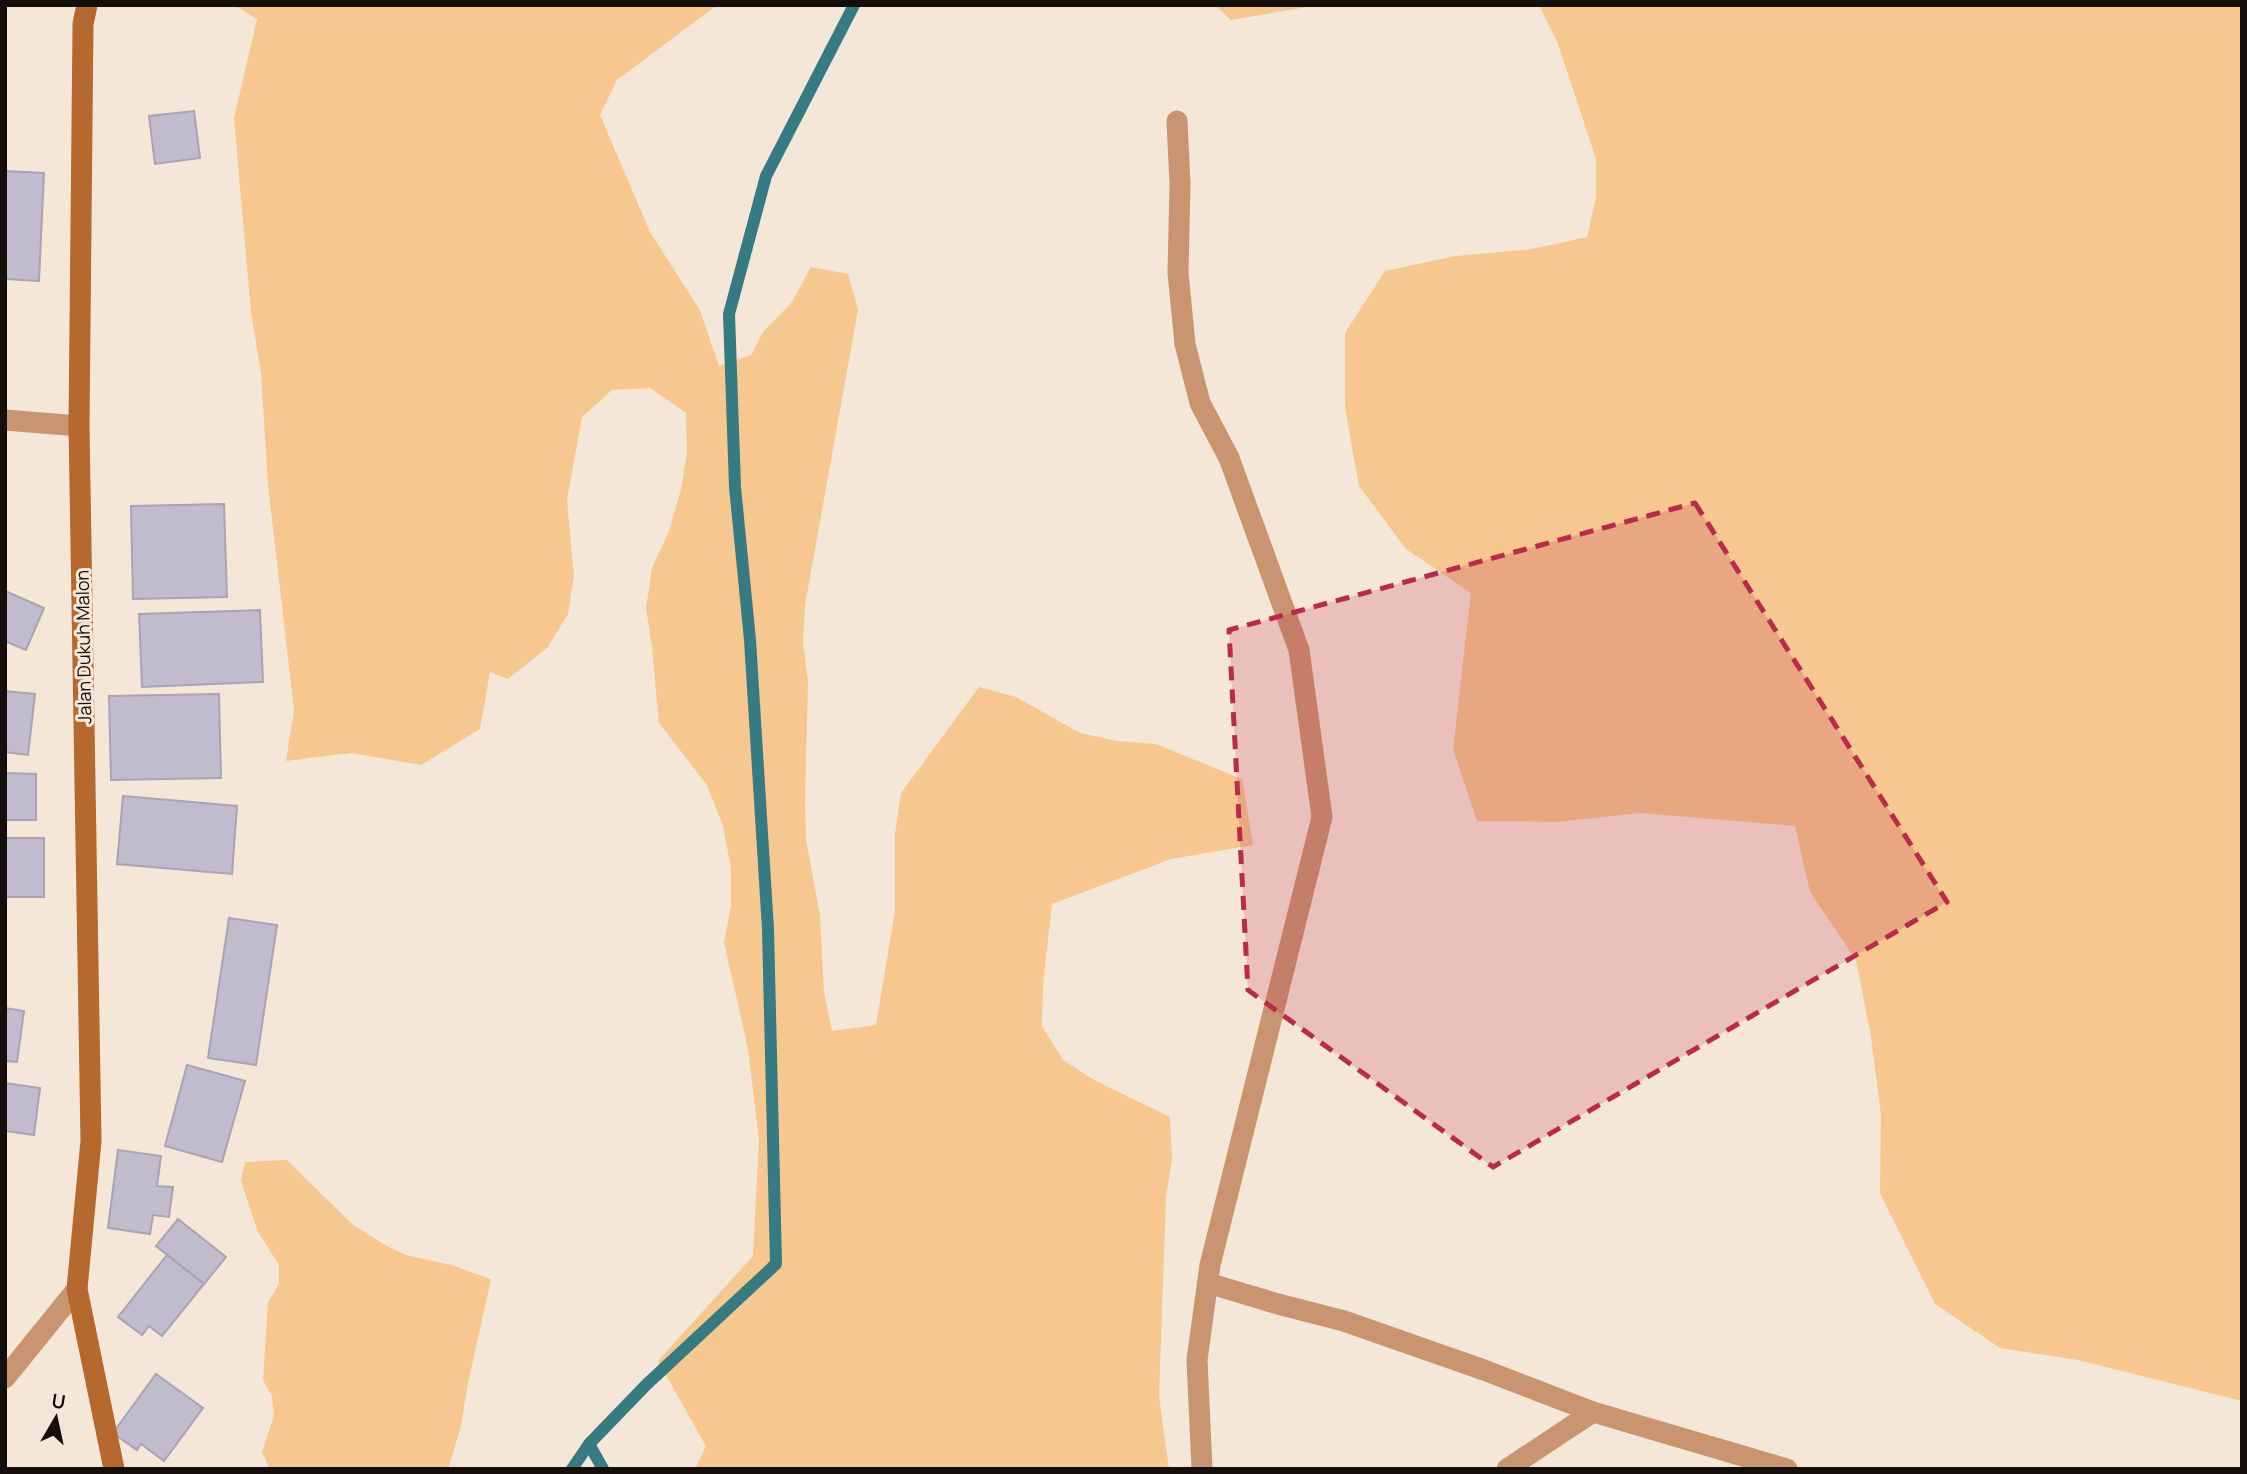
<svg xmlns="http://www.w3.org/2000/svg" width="2247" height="1474" viewBox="0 0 2247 1474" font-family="Manrope,sans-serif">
  <rect width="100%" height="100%" fill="#f5e7d7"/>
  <g fill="#f6c78f">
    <path d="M234,5H717L617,80L600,115L650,232L700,310L719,366L751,355L763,332L792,302L811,267L848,274L858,310L805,605L803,642L808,681L805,801L806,839L820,916L824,992L832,1031L876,1025L895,911V834L901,793L979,687L1016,697L1080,733L1117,741L1156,744L1242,779L1253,845L1171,859L1052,904L1043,985L1042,1026L1063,1060L1094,1080L1170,1117L1172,1159L1166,1197L1159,1396L1169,1469H695L706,1446L658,1361L753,1256L759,1140L748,1049L724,942L731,906V868L723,826L707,785L659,723L652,647L646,608L652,568L669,531L681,489L687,452L686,413L650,388L612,390L582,417L567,500L574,576L568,614L548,647L508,679L490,672L480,729L421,765L351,753L286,761L294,710L268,485L261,373L251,312L234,118L257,19Z"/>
    <path d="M1215,5H1319L1231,20Z"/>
    <path d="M1539,5H2242V1401L2078,1360L2000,1348L1935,1304L1880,1193L1881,1115L1871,1037L1856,960L1810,892L1795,826L1641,813L1556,822L1477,821L1453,749L1471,593L1406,549L1359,486L1345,408V333L1385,271L1456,256L1532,249L1587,237L1596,197V159L1558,44Z"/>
    <path d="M287,1160L352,1224L387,1246L406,1255L451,1265L491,1279L467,1388L461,1426L448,1469H270L262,1452L274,1416L272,1396L263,1380L268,1302L279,1284V1265L258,1232L241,1181L245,1162Z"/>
  </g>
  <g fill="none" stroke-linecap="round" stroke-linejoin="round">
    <g stroke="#367b82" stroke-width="12">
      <path d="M589,1444L603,1469"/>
      <path d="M572,1469L589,1444L646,1385L776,1264L768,929L750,640L735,487L729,314L766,176L854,5"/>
    </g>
  </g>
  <g fill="#c1bbce" stroke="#a8a3b5" stroke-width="2">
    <path d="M194,111L200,158L155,164L149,116Z"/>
    <path d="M5,171L44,173L39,281L5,279Z"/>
    <path d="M224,504L227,597L133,599L131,506Z"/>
    <path d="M5,591L44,608L26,650L5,641Z"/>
    <path d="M260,610L263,682L142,687L139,614Z"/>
    <path d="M5,691L35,694L28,755L5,752Z"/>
    <path d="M219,694L221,778L111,780L109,696Z"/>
    <path d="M5,773L36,774V820H5Z"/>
    <path d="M123,796L237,806L232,874L117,864Z"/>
    <rect x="5" y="838" width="39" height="59"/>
    <path d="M229,918L277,925L256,1065L208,1058Z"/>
    <path d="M5,1008L24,1011L17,1062L5,1061Z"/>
    <path d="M187,1065L245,1081L222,1162L165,1146Z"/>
    <path d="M5,1083L40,1088L34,1135L5,1131Z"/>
    <path d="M118,1150L161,1156L157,1186L173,1187L169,1217L153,1215L150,1234L108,1228Z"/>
    <path d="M178,1219L226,1257L204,1284L156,1246Z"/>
    <path d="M167,1255L204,1284L162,1336L149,1326L142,1335L118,1317Z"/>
    <path d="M156,1374L203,1408L164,1461L141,1444L137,1450L113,1433Z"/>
  </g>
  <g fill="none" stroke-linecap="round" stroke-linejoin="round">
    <g stroke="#c99571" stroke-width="21">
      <path d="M1177,121L1180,184L1178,273L1185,344L1200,403L1229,458L1299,650L1322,817L1210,1265L1197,1360L1202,1469"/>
      <path d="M5,420L79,426"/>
      <path d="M1208,1283L1278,1304L1344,1321L1484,1370L1593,1412"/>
      <path d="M1507,1469L1593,1412L1787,1469"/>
    </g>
    <path stroke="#c99571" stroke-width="21" d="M5,1378L77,1289"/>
    <path stroke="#b5692e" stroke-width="21" d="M87,5L83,24L79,426L91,1141L77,1289L114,1469"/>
  </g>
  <path fill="#bb2a4a" fill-opacity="0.2" stroke="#bb2a4a" stroke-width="5" stroke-dasharray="14 9" stroke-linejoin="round" d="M1695,503L1947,902L1493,1167L1248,990L1229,630Z"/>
  <g text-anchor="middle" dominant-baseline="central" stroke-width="6" stroke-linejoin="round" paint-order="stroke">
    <g font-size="18" fill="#140f0a" stroke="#f5e7d7">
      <text transform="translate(83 647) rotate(-91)">Jalan Dukuh Malon</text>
    </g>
  </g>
  <rect width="2247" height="1474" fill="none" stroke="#140f0a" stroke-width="14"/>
  <g transform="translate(56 1418) rotate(9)" stroke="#f5e7d7" stroke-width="5" paint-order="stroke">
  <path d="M0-5L12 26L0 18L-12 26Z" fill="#140f0a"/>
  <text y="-10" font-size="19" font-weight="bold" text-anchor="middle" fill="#140f0a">U</text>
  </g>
</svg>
